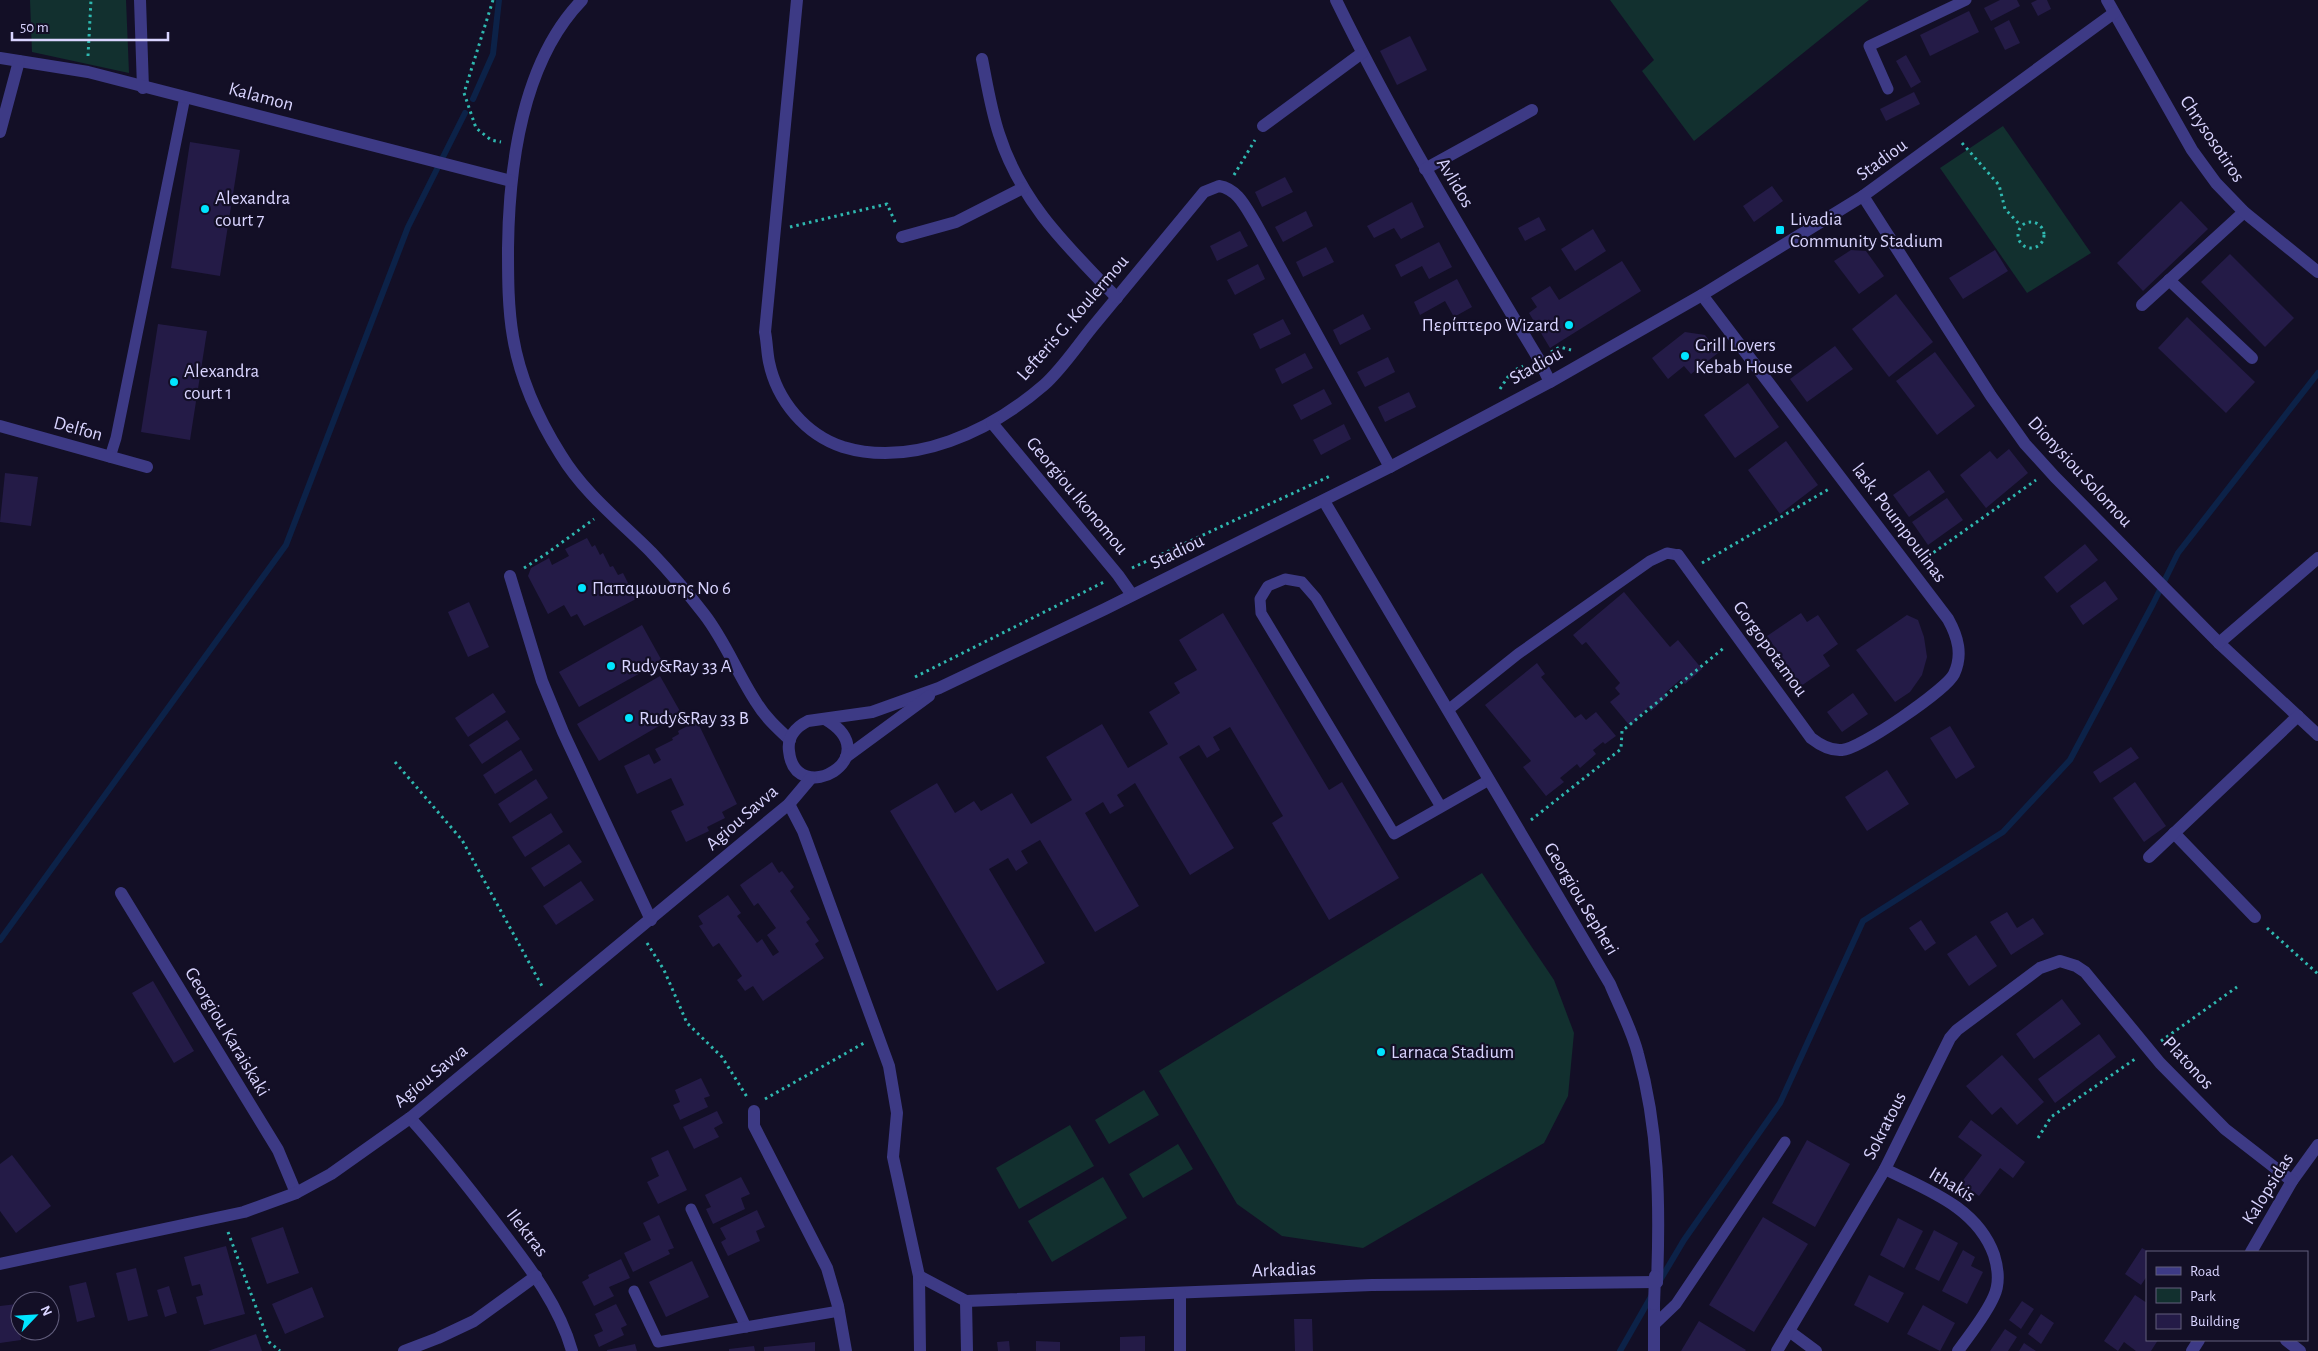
<svg xmlns="http://www.w3.org/2000/svg" width="2318" height="1351" viewBox="0 0 2318 1351" font-family="'Alegreya Sans',sans-serif">
  <rect width="100%" height="100%" fill="#130f26"/>
  <g fill="#12302f">
    <path d="M30,0H126L129,73L32,52Z"/>
    <path d="M1610,0H1869L1694,141L1642,71L1654,60Z"/>
    <path d="M2003,126L2091,253L2027,293L1940,168Z"/>
    <path d="M1482,873L1554,980L1574,1033L1568,1096L1544,1143L1363,1248L1282,1236L1237,1204L1159,1071Z"/>
    <path d="M1144,1090L1159,1115L1109,1144L1095,1120Z"/>
    <path d="M1070,1125L1094,1166L1019,1209L996,1168Z"/>
    <path d="M1178,1144L1193,1169L1143,1198L1129,1174Z"/>
    <path d="M1103,1177L1127,1218L1052,1262L1028,1221Z"/>
  </g>
  <g fill="none" stroke-linecap="round" stroke-linejoin="round">
    <g stroke="#0c2248" stroke-width="6">
      <path d="M473,99L493,54L499,0"/>
      <path d="M0,940L286,545L408,227L465,113"/>
      <path d="M1659,1282L1684,1240L1780,1103L1863,921L2003,832L2070,760L2153,604L2178,553L2318,373"/>
      <path d="M1620,1351L1652,1295"/>
    </g>
  </g>
  <g fill="#241b47">
    <path d="M2000,0H2017L2020,6L1991,21L1984,8Z"/>
    <path d="M2037,0H2047L2051,9L2038,16L2031,3Z"/>
    <path d="M1969,11L1979,32L1930,56L1920,35Z"/>
    <path d="M2009,20L2020,43L2005,50L1994,28Z"/>
    <path d="M1410,36L1427,70L1397,85L1380,51Z"/>
    <path d="M1906,55L1921,82L1911,88L1896,61Z"/>
    <path d="M1914,92L1920,104L1886,121L1880,109Z"/>
    <path d="M190,142L240,150L220,276L171,268Z"/>
    <path d="M1285,177L1293,192L1262,207L1255,192Z"/>
    <path d="M1772,186L1783,201L1754,222L1743,206Z"/>
    <path d="M2181,201L2208,229L2143,291L2117,263Z"/>
    <path d="M1412,202L1424,227L1401,239L1394,228L1374,238L1367,226Z"/>
    <path d="M1306,211L1313,226L1283,242L1275,227Z"/>
    <path d="M1539,217L1546,230L1525,241L1518,228Z"/>
    <path d="M1593,229L1606,251L1575,271L1561,249Z"/>
    <path d="M1240,231L1248,246L1217,261L1210,246Z"/>
    <path d="M1439,242L1452,267L1429,279L1422,266L1401,277L1395,265Z"/>
    <path d="M1326,247L1334,262L1303,277L1296,262Z"/>
    <path d="M1851,250L1866,251L1884,276L1859,294L1834,261Z"/>
    <path d="M1995,250L2008,271L1963,299L1949,278Z"/>
    <path d="M2230,254L2294,318L2265,347L2201,282Z"/>
    <path d="M1622,261L1641,291L1550,348L1529,313L1537,307L1531,298L1550,286L1559,300Z"/>
    <path d="M1258,264L1265,279L1235,295L1227,280Z"/>
    <path d="M1457,279L1472,307L1454,317L1445,301L1420,315L1414,302Z"/>
    <path d="M1896,294L1933,342L1889,377L1852,329Z"/>
    <path d="M1363,314L1371,329L1340,345L1333,330Z"/>
    <path d="M2187,317L2255,382L2226,413L2158,348Z"/>
    <path d="M1283,319L1291,334L1260,349L1253,334Z"/>
    <path d="M158,324L207,331L190,440L141,432Z"/>
    <path d="M1685,332L1705,335L1718,353L1691,374L1684,366L1668,379L1652,358Z"/>
    <path d="M1835,346L1853,369L1807,402L1790,379Z"/>
    <path d="M1935,352L1975,406L1937,435L1896,381Z"/>
    <path d="M1305,353L1313,368L1282,384L1275,369Z"/>
    <path d="M1388,357L1395,372L1365,387L1357,372Z"/>
    <path d="M1748,383L1779,427L1735,458L1704,415Z"/>
    <path d="M1324,389L1332,404L1301,420L1293,405Z"/>
    <path d="M1409,392L1416,407L1385,422L1378,407Z"/>
    <path d="M1344,424L1351,439L1321,455L1313,440Z"/>
    <path d="M1786,441L1818,485L1780,514L1748,470Z"/>
    <path d="M2009,449L2028,473L1986,508L1960,475L1990,451L1997,459Z"/>
    <path d="M1929,470L1945,492L1909,517L1893,495Z"/>
    <path d="M5,473L38,477L31,526L0,522Z"/>
    <path d="M1947,498L1963,520L1928,545L1912,522Z"/>
    <path d="M587,538L592,547L595,545L600,555L603,553L610,567L613,566L618,575L623,573L636,599L584,626L577,614L571,617L564,605L548,614L528,576L531,568L549,558L552,565L569,556L565,549Z"/>
    <path d="M2085,544L2098,560L2057,593L2044,577Z"/>
    <path d="M2105,581L2118,599L2083,625L2070,606Z"/>
    <path d="M1624,592L1670,647L1678,640L1702,669L1685,684L1681,679L1665,693L1668,696L1651,711L1648,707L1630,726L1610,702L1620,694L1615,688L1620,683L1586,642L1582,645L1573,635Z"/>
    <path d="M469,602L489,647L468,657L448,612Z"/>
    <path d="M1223,613L1329,790L1342,782L1399,878L1329,920L1272,823L1283,816L1230,727L1213,737L1220,750L1207,758L1199,745L1179,757L1234,848L1190,875L1135,783L1117,795L1124,806L1110,814L1103,802L1085,813L1139,906L1095,932L1040,840L1021,851L1028,863L1016,871L1008,858L989,869L1045,963L997,991L890,811L937,783L955,813L974,801L981,811L1012,793L1031,824L1072,800L1046,757L1102,724L1128,768L1168,744L1149,712L1180,693L1174,683L1197,670L1179,640Z"/>
    <path d="M1801,613L1807,622L1818,615L1838,644L1823,655L1830,666L1801,686L1767,636Z"/>
    <path d="M1907,615L1918,620L1924,637L1927,657L1922,675L1910,692L1895,702L1856,650Z"/>
    <path d="M642,625L662,661L579,707L559,672Z"/>
    <path d="M1537,663L1545,674L1541,677L1575,718L1581,714L1586,720L1596,712L1616,736L1605,744L1603,742L1593,750L1596,754L1580,768L1577,764L1560,778L1564,782L1546,796L1523,767L1531,761L1485,705Z"/>
    <path d="M660,676L681,713L599,761L577,724Z"/>
    <path d="M493,693L506,712L468,737L455,718Z"/>
    <path d="M1853,693L1868,714L1842,732L1827,712Z"/>
    <path d="M507,720L520,739L482,764L469,745Z"/>
    <path d="M697,721L737,804L722,812L725,818L707,827L709,831L686,842L671,811L684,805L671,778L637,794L624,766L649,754L654,764L661,760L655,749L673,740L672,738L679,734L678,731Z"/>
    <path d="M1950,726L1975,767L1956,779L1930,738Z"/>
    <path d="M2131,747L2139,758L2100,783L2093,772Z"/>
    <path d="M521,750L533,770L495,794L483,775Z"/>
    <path d="M1887,770L1909,804L1867,831L1845,797Z"/>
    <path d="M536,779L548,798L510,823L498,804Z"/>
    <path d="M2135,782L2166,826L2144,842L2113,798Z"/>
    <path d="M551,813L563,832L525,857L512,837Z"/>
    <path d="M569,844L582,862L544,887L531,868Z"/>
    <path d="M772,862L779,873L782,871L794,887L790,891L810,919L806,922L819,941L815,944L824,958L763,1001L753,986L745,991L737,980L742,976L719,943L713,947L699,926L703,924L698,916L728,895L741,913L737,916L757,943L762,939L773,956L779,952L767,935L776,928L758,903L754,906L740,885Z"/>
    <path d="M581,881L594,900L556,925L543,906Z"/>
    <path d="M2007,912L2017,928L2033,918L2044,934L2011,955L1990,922Z"/>
    <path d="M1921,920L1936,943L1925,951L1909,928Z"/>
    <path d="M1976,935L1997,966L1969,986L1947,954Z"/>
    <path d="M153,981L194,1051L174,1063L132,993Z"/>
    <path d="M2062,999L2081,1024L2034,1059L2016,1034Z"/>
    <path d="M2099,1034L2116,1057L2055,1103L2038,1079Z"/>
    <path d="M2002,1055L2044,1102L2017,1125L2001,1107L1992,1115L1966,1086Z"/>
    <path d="M701,1078L710,1096L704,1098L708,1107L680,1120L673,1105L680,1102L675,1090Z"/>
    <path d="M717,1111L723,1123L714,1128L719,1137L694,1149L683,1127Z"/>
    <path d="M1971,1120L2025,1162L2013,1178L2000,1168L1979,1196L1961,1183L1982,1155L1958,1137Z"/>
    <path d="M1807,1140L1850,1164L1815,1227L1772,1203Z"/>
    <path d="M668,1150L687,1190L658,1204L647,1182L659,1176L651,1158Z"/>
    <path d="M12,1155L51,1206L16,1233L0,1211V1164Z"/>
    <path d="M741,1177L750,1194L741,1198L745,1209L713,1224L706,1209L711,1207L705,1195Z"/>
    <path d="M757,1210L765,1227L756,1231L760,1241L728,1256L721,1242L726,1239L720,1228Z"/>
    <path d="M659,1215L674,1248L668,1250L670,1254L633,1272L624,1253L651,1240L643,1223Z"/>
    <path d="M1763,1217L1808,1244L1754,1332L1709,1305Z"/>
    <path d="M1898,1218L1923,1231L1904,1268L1880,1255Z"/>
    <path d="M283,1227L299,1273L267,1284L251,1238Z"/>
    <path d="M1934,1230L1958,1243L1939,1281L1915,1269Z"/>
    <path d="M226,1246L245,1314L204,1325L196,1297L203,1295L200,1284L192,1286L184,1257Z"/>
    <path d="M2142,1248L2149,1252H2147V1276L2141,1285L2125,1274Z"/>
    <path d="M1963,1250L1975,1257L1971,1266L1983,1272L1967,1304L1942,1291Z"/>
    <path d="M621,1259L630,1278L609,1287L614,1296L594,1306L582,1282L589,1278L588,1275Z"/>
    <path d="M692,1261L709,1297L666,1317L649,1282Z"/>
    <path d="M136,1268L148,1316L128,1321L116,1273Z"/>
    <path d="M1869,1275L1904,1293L1888,1323L1854,1305Z"/>
    <path d="M86,1282L95,1317L77,1322L69,1286Z"/>
    <path d="M169,1286L177,1313L165,1317L157,1290Z"/>
    <path d="M312,1287L324,1317L285,1334L272,1304Z"/>
    <path d="M2135,1295L2147,1303V1340H2158L2151,1351H2136L2124,1342L2118,1351L2104,1341Z"/>
    <path d="M2022,1301L2034,1309L2021,1329L2009,1320Z"/>
    <path d="M17,1304L21,1340L0,1343V1306Z"/>
    <path d="M616,1304L627,1325L621,1328L624,1335L599,1347L594,1335L603,1331L595,1314Z"/>
    <path d="M1923,1305L1955,1323L1940,1351L1907,1334Z"/>
    <path d="M2041,1314L2054,1323L2041,1344L2028,1334Z"/>
    <path d="M1294,1319H1312L1313,1351H1295Z"/>
    <path d="M1699,1321L1746,1350L1745,1351H1681Z"/>
    <path d="M2005,1329L2017,1337L2008,1351H1990Z"/>
    <path d="M256,1334L262,1351H208Z"/>
    <path d="M1145,1336V1351H1120V1337Z"/>
    <path d="M1009,1341L1010,1351H998L997,1342Z"/>
    <path d="M1036,1341L1060,1342V1351H1036Z"/>
    <path d="M815,1342V1351H764V1347Z"/>
    <path d="M2024,1343L2036,1351H2019Z"/>
    <path d="M635,1344L637,1351H607V1350Z"/>
    <path d="M754,1346L755,1351H729V1349Z"/>
  </g>
  <g fill="none" stroke-linecap="round" stroke-linejoin="round">
    <g stroke="#2fb8b0" stroke-width="3" stroke-dasharray="2.5 4" stroke-linecap="butt">
      <path d="M493,0L464,93L476,128L491,140L501,142"/>
      <path d="M88,56L91,0"/>
      <path d="M1962,143L1999,185L2005,209L2021,226"/>
      <path d="M1234,175L1255,140"/>
      <circle cx="2031" cy="235" r="13"/>
      <path d="M790,227L887,204L896,224"/>
      <path d="M1551,352L1560,347L1571,350"/>
      <path d="M1500,389L1511,372L1523,366"/>
      <path d="M1923,560L2036,480"/>
      <path d="M1702,563L1829,489"/>
      <path d="M524,568L546,554L594,519"/>
      <path d="M1132,568L1330,476"/>
      <path d="M915,677L1104,582"/>
      <path d="M395,762L462,840L543,988"/>
      <path d="M1531,820L1621,749L1622,731L1725,647"/>
      <path d="M2267,928L2318,974"/>
      <path d="M647,943L664,970L687,1023L722,1057L747,1097"/>
      <path d="M2161,1041L2237,987"/>
      <path d="M765,1099L864,1043"/>
      <path d="M2038,1138L2051,1117L2135,1059"/>
      <path d="M228,1232L269,1342L280,1351"/>
    </g>
    <g stroke="#3d3a85" stroke-width="11">
      <path d="M1888,89L1869,46L1966,0"/>
      <path d="M110,457L116,438L185,97"/>
      <path d="M1448,710L1518,654L1650,561L1667,553L1678,555"/>
      <path d="M1441,807L1316,598L1302,582L1285,579L1268,586L1260,599L1261,613L1394,834L1489,780"/>
      <path d="M691,1209L746,1327"/>
      <path d="M634,1291L658,1342L839,1311"/>
      <path d="M1654,1325L1676,1304L1785,1142"/>
    </g>
    <g stroke="#3d3a85" stroke-width="12">
      <path d="M140,0L143,88"/>
      <path d="M582,0C522,62 509,165 508,248C508,278 508,308 513,337C520,379 539,420 561,455C584,493 620,521 651,552C670,572 687,592 704,614C725,641 737,673 756,702C765,717 777,728 790,740"/>
      <path d="M797,0L765,332C767,342 767,353 769,362C777,401 806,435 843,447C913,468 991,431 1044,385C1063,368 1079,343 1095,324C1131,280 1168,236 1204,192L1219,186C1238,189 1246,208 1256,224L1390,467"/>
      <path d="M1336,0C1396,123 1467,240 1538,358L1550,382"/>
      <path d="M0,58L88,72L511,181"/>
      <path d="M982,59C987,84 991,110 999,134C1021,203 1068,247 1117,298"/>
      <path d="M1263,126L1362,53"/>
      <path d="M0,132L19,61"/>
      <path d="M1425,169L1532,110"/>
      <path d="M1863,196L1991,396L2025,444L2055,477L2219,643L2318,735"/>
      <path d="M902,237L956,222L1023,188"/>
      <path d="M2169,280L2252,358"/>
      <path d="M2142,305L2244,212"/>
      <path d="M992,423L1118,575L1132,595"/>
      <path d="M0,426L147,467"/>
      <path d="M1324,501L1610,984C1619,1006 1632,1030 1638,1054C1659,1129 1660,1205 1657,1282L1656,1278"/>
      <path d="M1678,555L1811,738C1820,745 1830,751 1842,750C1860,749 1946,690 1954,674C1963,655 1958,637 1948,619L1702,295"/>
      <path d="M510,576L542,681L563,732L651,920"/>
      <path d="M2219,643L2318,558"/>
      <path d="M789,804L803,831L889,1066L897,1113L893,1157L919,1276L920,1351"/>
      <path d="M2174,833L2255,917"/>
      <path d="M2149,857L2298,716"/>
      <path d="M121,893L278,1150L296,1193"/>
      <path d="M754,1111V1126L827,1268L838,1306L846,1351"/>
      <path d="M410,1118C439,1150 466,1184 492,1218C523,1259 558,1301 572,1351"/>
      <path d="M1885,1169C1927,1190 1977,1207 1994,1255C1998,1268 2000,1283 1994,1296C1986,1315 1970,1334 1958,1351"/>
      <path d="M2251,1252L2292,1181L2318,1145"/>
      <path d="M919,1276L966,1301L1372,1285L1657,1282"/>
      <path d="M966,1301L967,1351"/>
      <path d="M1789,1331L1816,1351"/>
      <path d="M2286,1340L2300,1351"/>
      <path d="M404,1351L438,1338L474,1321L536,1276"/>
      <path d="M1180,1351V1293"/>
      <path d="M1654,1351V1304"/>
      <path d="M1777,1351L1885,1169L1950,1038L1957,1030L2040,968L2060,961L2076,966L2085,972L2160,1063L2225,1129L2292,1181"/>
      <path d="M2192,1351L2199,1340"/>
    </g>
    <g stroke="#3d3a85" stroke-width="12">
      <path d="M2107,0L2192,150L2216,183L2244,212L2318,272"/>
      <path d="M825,719C890,757 795,810 789,751C787,737 796,727 808,721L872,712L939,688L1105,609L1390,467L1550,382L1702,295L1863,196L2114,13"/>
      <path d="M846,757L929,696"/>
      <path d="M0,1264L244,1212L296,1193L331,1174L410,1118L789,804L811,778"/>
    </g>
    <path stroke="#3d3a85" stroke-width="12" d="M1654,1304L1655,1276"/>
  </g>
  <g fill="#00e5ff" stroke="#130f26" stroke-width="2">
    <circle cx="205" cy="209" r="5"/>
    <rect x="1775" y="225" width="10" height="10" rx="2.5"/>
    <circle cx="1569" cy="325" r="5"/>
    <circle cx="1685" cy="356" r="5"/>
    <circle cx="174" cy="382" r="5"/>
    <circle cx="582" cy="588" r="5"/>
    <circle cx="611" cy="666" r="5"/>
    <circle cx="629" cy="718" r="5"/>
    <circle cx="1381" cy="1052" r="5"/>
  </g>
  <g text-anchor="middle" dominant-baseline="central" stroke-width="4.5" stroke-linejoin="round" paint-order="stroke">
    <g font-size="19" fill="#d9d4ff" stroke="#130f26">
      <text transform="translate(261 97) rotate(15)">Kalamon</text>
      <text transform="translate(2212 139) rotate(56)">Chrysosotiros</text>
      <text transform="translate(1882 160) rotate(-36)">Stadiou</text>
      <text transform="translate(1455 183) rotate(59)">Avlidos</text>
      <text transform="translate(1073 318) rotate(-49)">Lefteris G. Koulermou</text>
      <text transform="translate(1536 366) rotate(-29)">Stadiou</text>
      <text transform="translate(78 429) rotate(15)">Delfon</text>
      <text transform="translate(2080 472) rotate(47)">Dionysiou Solomou</text>
      <text transform="translate(1077 496) rotate(50)">Georgiou Ikonomou</text>
      <text transform="translate(1899 523) rotate(53)">lask. Poumpoulinas</text>
      <text transform="translate(1177 552) rotate(-26)">Stadiou</text>
      <text transform="translate(1770 649) rotate(54)">Gorgopotamou</text>
      <text transform="translate(742 818) rotate(-41)">Agiou Savva</text>
      <text transform="translate(1581 899) rotate(59)">Georgiou Sepheri</text>
      <text transform="translate(227 1032) rotate(59)">Georgiou Karaiskaki</text>
      <text transform="translate(2188 1063) rotate(47)">Platonos</text>
      <text transform="translate(431 1076) rotate(-39)">Agiou Savva</text>
      <text transform="translate(1885 1126) rotate(-63)">Sokratous</text>
      <text transform="translate(1952 1185) rotate(31)">Ithakis</text>
      <text transform="translate(2268 1189) rotate(-58)">Kalopsidas</text>
      <text transform="translate(527 1233) rotate(52)">Ilektras</text>
      <text transform="translate(1284 1270) rotate(-2)">Arkadias</text>
    </g>
    <g font-size="19" fill="#d9d4ff" stroke="#130f26" text-anchor="start">
      <text x="215" y="198">Alexandra<tspan x="215" dy="22">court 7</tspan></text>
      <text x="1790" y="219">Livadia<tspan x="1790" dy="22">Community Stadium</tspan></text>
      <text x="1559" y="325" text-anchor="end">Περίπτερο Wizard</text>
      <text x="1695" y="345">Grill Lovers<tspan x="1695" dy="22">Kebab House</tspan></text>
      <text x="184" y="371">Alexandra<tspan x="184" dy="22">court 1</tspan></text>
      <text x="592" y="588">Παπαμωυσης No 6</text>
      <text x="621" y="666">Rudy&amp;Ray 33 A</text>
      <text x="639" y="718">Rudy&amp;Ray 33 B</text>
      <text x="1391" y="1052">Larnaca Stadium</text>
    </g>
  </g>
  <rect x="2146" y="1251" width="162" height="90" fill="#130f26" stroke="#625e7d"/>
  <rect x="2156" y="1267" width="25" height="8" fill="#3d3a85" stroke="#625e7d"/>
  <text x="2190" y="1276" font-size="15" fill="#d9d4ff">Road</text>
  <rect x="2156" y="1288" width="25" height="15" fill="#12302f" stroke="#625e7d"/>
  <text x="2190" y="1301" font-size="15" fill="#d9d4ff">Park</text>
  <rect x="2156" y="1314" width="25" height="15" fill="#241b47" stroke="#625e7d"/>
  <text x="2190" y="1326" font-size="15" fill="#d9d4ff">Building</text>
  <g transform="translate(35 1316) rotate(65)"><circle r="24" fill="#130f26" stroke="#625e7d"/>
  <path d="M0-4L9 19L0 12L-9 19Z" fill="#00e5ff"/>
  <text y="-8" font-size="14" font-weight="bold" text-anchor="middle" fill="#d9d4ff">N</text>
  </g>
  <path d="M12 32v8h156v-8" fill="none" stroke="#d9d4ff" stroke-width="2.5"/>
  <text x="20" y="32" font-size="15" fill="#d9d4ff" stroke="#130f26" stroke-width="4" paint-order="stroke">50 m</text>
</svg>
